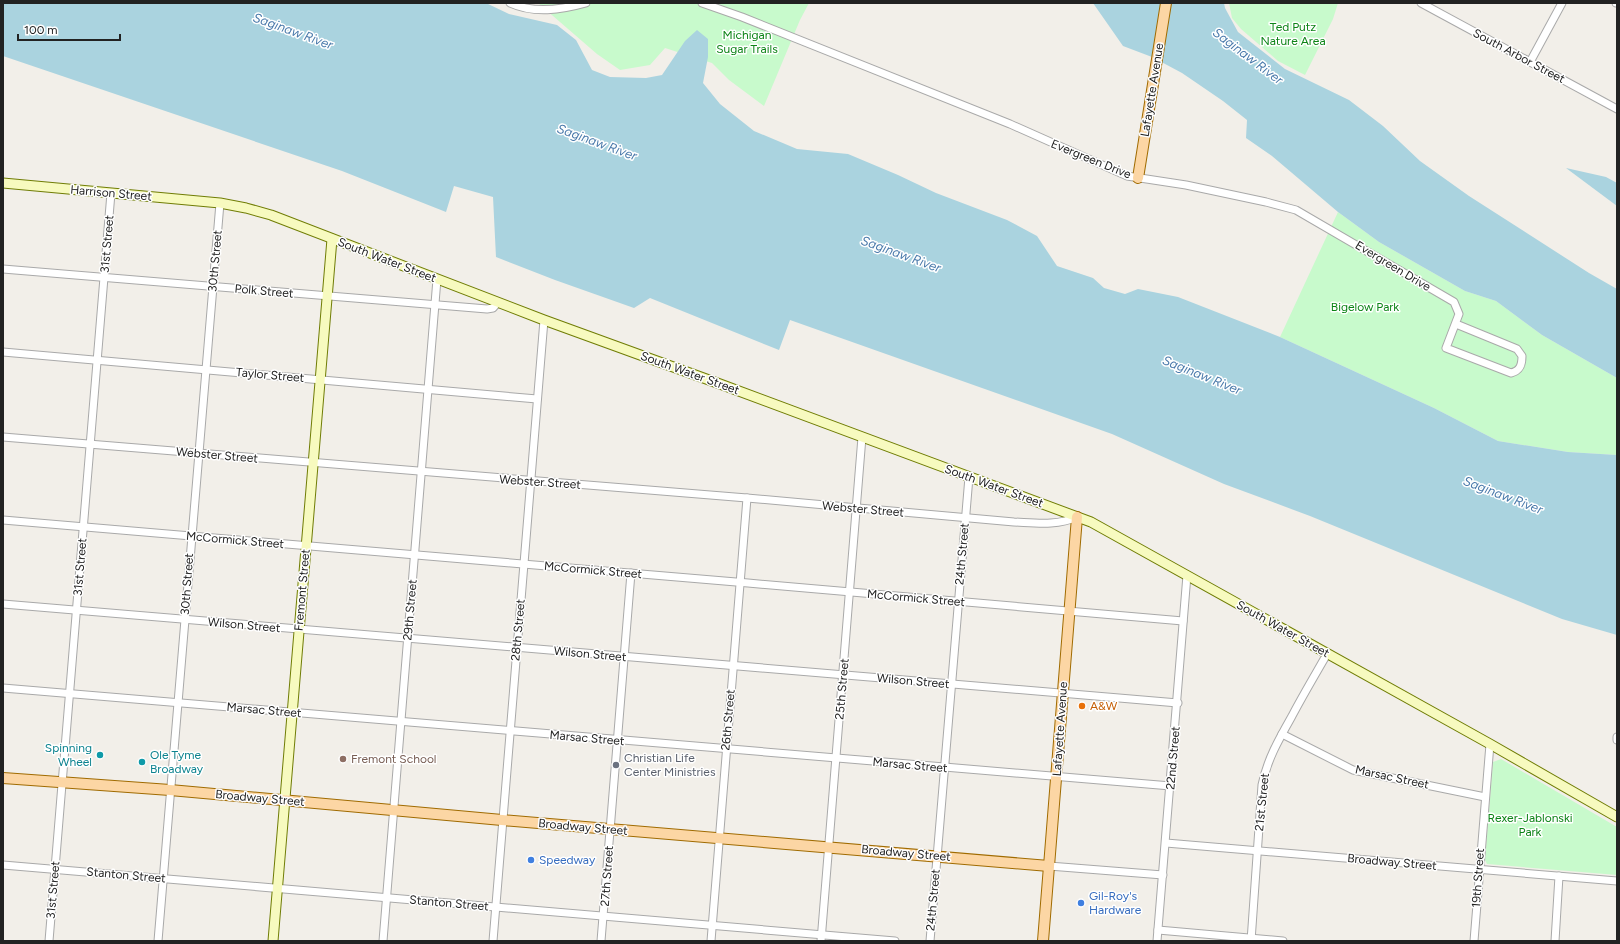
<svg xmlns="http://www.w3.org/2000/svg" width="1620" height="944" viewBox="0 0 1620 944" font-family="Figtree,sans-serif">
  <rect width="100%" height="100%" fill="#f2efe9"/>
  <g fill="#c8facc">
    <path d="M538,3H809L800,20L764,106L729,80L712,63L665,48L650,65L620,70L597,54Z"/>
    <path d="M1229,3H1338L1333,19L1305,75L1278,61L1241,29L1232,18Z"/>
    <path d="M1338,212L1379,242L1465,291L1496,301L1542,335L1617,378V455L1568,452L1498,441L1434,408L1280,337Z"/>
    <path d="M1501,759L1617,827V875L1487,864L1485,860L1493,762Z"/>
  </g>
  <g fill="#aad3df">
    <path d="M3,3H486L509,14L557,25L576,40L592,70L610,77L646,78L662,75L685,41L697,30L708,39V57L703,83L720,104L754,131L797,149L848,154L898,175L936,193L1007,220L1037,236L1057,266L1093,278L1104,288L1125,294L1138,289L1178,297L1280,337L1434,408L1498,441L1568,452L1617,455V635L1562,619L1310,516L1224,484L1112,434L790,320L779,350L650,298L634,308L555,280L496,257L493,197L454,186L446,212L342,171L3,56Z"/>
    <path d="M1093,3H1224L1225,8L1238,32L1285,69L1349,100L1383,126L1420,161L1469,196L1589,273L1617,289V378L1542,335L1496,301L1465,291L1379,242L1338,212L1272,156L1246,138L1247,120L1223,101L1182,73L1152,57L1123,46Z"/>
    <path d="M1566,168L1606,177L1617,183V206Z"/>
  </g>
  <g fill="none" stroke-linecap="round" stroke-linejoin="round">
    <g stroke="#a9a9a9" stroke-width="9">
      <g id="street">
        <path d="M510,3C534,14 561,10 586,3"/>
        <path d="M702,3L742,17L1010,124L1127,176L1186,185L1266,202L1296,210L1454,302L1459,314L1446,348L1511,373C1520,371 1522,365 1522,356L1517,349L1456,324"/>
        <path d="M1421,3L1617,109"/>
        <path d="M1616,3H1617"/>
        <path d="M1530,62L1562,3"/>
        <path d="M3,269L487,309L493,308L498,302"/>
        <path d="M3,352L537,399"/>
        <path d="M3,437L747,498L1014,522C1036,523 1057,526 1077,517"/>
        <path d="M3,520L748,583L1183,621"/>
        <path d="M3,604L1178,703"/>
        <path d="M3,688L1171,786"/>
        <path d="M1282,734L1353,770L1485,797"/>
        <path d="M1617,737V740"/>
        <path d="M1166,843L1617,881"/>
        <path d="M3,865L895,941"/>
        <path d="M1049,866L1163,875"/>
        <path d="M1158,930L1283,941"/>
        <path d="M49,941L111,193"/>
        <path d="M158,941L220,203"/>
        <path d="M383,941L437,279"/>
        <path d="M493,941L544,320"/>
        <path d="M601,941L631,573"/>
        <path d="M711,941L747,498"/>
        <path d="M821,941L862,437"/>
        <path d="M930,941L969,477"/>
        <path d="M1157,941L1187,575"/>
        <path d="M1251,941L1262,785C1267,760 1279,739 1292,716C1303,695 1315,675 1327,654"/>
        <path d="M1474,941L1490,744"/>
        <path d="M1555,941L1559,876"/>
      </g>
    </g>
    <g stroke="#707d05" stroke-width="11">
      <g id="secondary">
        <path d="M3,183L220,203L246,208L271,215L544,320L720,384L1091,522L1490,744L1617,817"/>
        <path d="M273,941L332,239"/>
      </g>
    </g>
    <g stroke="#a06b00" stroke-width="12">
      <g id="primary">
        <path d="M1138,178L1166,3"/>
        <path d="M3,778L170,790L502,820L1049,866"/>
        <path d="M1043,941L1077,517"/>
      </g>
    </g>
    <use href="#street" stroke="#fff" stroke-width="7"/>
    <use href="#secondary" stroke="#f7fabf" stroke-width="9"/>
    <use href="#primary" stroke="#fcd6a4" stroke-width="10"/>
  </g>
  <circle fill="#e8710a" stroke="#fff" stroke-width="1.5" cx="1082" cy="706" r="4"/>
  <g fill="#0f9aa8" stroke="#fff" stroke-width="1.5">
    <circle cx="100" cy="755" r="4"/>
    <circle cx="142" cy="762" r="4"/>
  </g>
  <circle fill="#8d6e63" stroke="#fff" stroke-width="1.5" cx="343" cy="759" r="4"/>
  <circle fill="#6b7280" stroke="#fff" stroke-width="1.5" cx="616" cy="765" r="4"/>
  <g fill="#3f7fe0" stroke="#fff" stroke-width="1.5">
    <circle cx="531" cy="860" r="4"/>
    <circle cx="1081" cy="903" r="4"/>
  </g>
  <g text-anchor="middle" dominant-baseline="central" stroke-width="3" stroke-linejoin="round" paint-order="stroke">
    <g font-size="12" fill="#0c8416" stroke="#fff">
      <text x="1293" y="27">Ted Putz<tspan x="1293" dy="14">Nature Area</tspan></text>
      <text x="747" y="35">Michigan<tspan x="747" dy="14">Sugar Trails</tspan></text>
      <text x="1365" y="307">Bigelow Park</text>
      <text x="1530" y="818">Rexer-Jablonski<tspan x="1530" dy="14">Park</tspan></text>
    </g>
    <g font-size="12" fill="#222" stroke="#fff">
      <text transform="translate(1519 56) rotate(28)">South Arbor Street</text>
      <text transform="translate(1152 90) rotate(-81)">Lafayette Avenue</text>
      <text transform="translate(1091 159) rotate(22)">Evergreen Drive</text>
      <text transform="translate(111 193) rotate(5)">Harrison Street</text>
      <text transform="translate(107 244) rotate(-85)">31st Street</text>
      <text transform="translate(387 260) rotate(21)">South Water Street</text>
      <text transform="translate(215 261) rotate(-85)">30th Street</text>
      <text transform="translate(1393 266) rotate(31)">Evergreen Drive</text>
      <text transform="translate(264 291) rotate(5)">Polk Street</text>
      <text transform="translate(690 373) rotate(20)">South Water Street</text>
      <text transform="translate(270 375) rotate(5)">Taylor Street</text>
      <text transform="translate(217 455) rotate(5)">Webster Street</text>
      <text transform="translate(540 482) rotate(4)">Webster Street</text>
      <text transform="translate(994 486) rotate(20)">South Water Street</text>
      <text transform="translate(863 509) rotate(5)">Webster Street</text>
      <text transform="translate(235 540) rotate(5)">McCormick Street</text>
      <text transform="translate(962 554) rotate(-85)">24th Street</text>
      <text transform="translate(80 567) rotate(-85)">31st Street</text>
      <text transform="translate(593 570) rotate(5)">McCormick Street</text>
      <text transform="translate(187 584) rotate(-86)">30th Street</text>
      <text transform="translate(302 590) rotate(-85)">Fremont Street</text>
      <text transform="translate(916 598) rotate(5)">McCormick Street</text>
      <text transform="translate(410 610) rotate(-85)">29th Street</text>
      <text transform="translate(244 625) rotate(5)">Wilson Street</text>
      <text transform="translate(1283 629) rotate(29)">South Water Street</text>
      <text transform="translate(518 630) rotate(-85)">28th Street</text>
      <text transform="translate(590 654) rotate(5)">Wilson Street</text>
      <text transform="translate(913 681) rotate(5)">Wilson Street</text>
      <text transform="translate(842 689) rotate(-85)">25th Street</text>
      <text transform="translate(264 710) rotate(5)">Marsac Street</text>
      <text transform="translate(728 720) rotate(-85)">26th Street</text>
      <text transform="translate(1060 729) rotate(-86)">Lafayette Avenue</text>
      <text transform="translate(587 738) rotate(5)">Marsac Street</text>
      <text transform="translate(1173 758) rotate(-85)">22nd Street</text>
      <text transform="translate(910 765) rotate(5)">Marsac Street</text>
      <text transform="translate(1392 777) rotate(12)">Marsac Street</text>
      <text transform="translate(260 798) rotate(5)">Broadway Street</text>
      <text transform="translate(1262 802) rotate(-84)">21st Street</text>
      <text transform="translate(583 827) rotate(5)">Broadway Street</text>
      <text transform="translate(906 853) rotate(5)">Broadway Street</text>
      <text transform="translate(1392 862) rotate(5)">Broadway Street</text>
      <text transform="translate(126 875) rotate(5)">Stanton Street</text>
      <text transform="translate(607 876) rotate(-86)">27th Street</text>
      <text transform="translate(1478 878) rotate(-86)">19th Street</text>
      <text transform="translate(53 890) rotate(-85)">31st Street</text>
      <text transform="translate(933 900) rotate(-85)">24th Street</text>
      <text transform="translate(449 903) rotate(5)">Stanton Street</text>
    </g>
    <g font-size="12" fill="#c56008" stroke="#fff" text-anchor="start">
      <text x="1090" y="706">A&amp;W</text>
    </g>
    <g font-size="12" fill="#0d838f" stroke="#fff" text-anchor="end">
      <text x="92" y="748">Spinning<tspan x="92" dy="14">Wheel</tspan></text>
      <text x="150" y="755" text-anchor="start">Ole Tyme<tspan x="150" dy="14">Broadway</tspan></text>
    </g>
    <g font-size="12" fill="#5b616d" stroke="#fff" text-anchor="start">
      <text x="624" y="758">Christian Life<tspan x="624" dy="14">Center Ministries</tspan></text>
    </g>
    <g font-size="12" fill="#785e54" stroke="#fff" text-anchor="start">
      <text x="351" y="759">Fremont School</text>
    </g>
    <g font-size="12" fill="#366cbe" stroke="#fff" text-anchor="start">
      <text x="539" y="860">Speedway</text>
      <text x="1089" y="896">Gil-Roy's<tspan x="1089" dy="14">Hardware</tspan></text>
    </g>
    <g font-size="13" font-style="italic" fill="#4a7aab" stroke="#fff">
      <text transform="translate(293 31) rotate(20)">Saginaw River</text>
      <text transform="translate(1248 56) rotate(37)">Saginaw River</text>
      <text transform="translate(597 142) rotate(20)">Saginaw River</text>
      <text transform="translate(901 254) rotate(20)">Saginaw River</text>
      <text transform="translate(1202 375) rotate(22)">Saginaw River</text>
      <text transform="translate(1503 495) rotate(21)">Saginaw River</text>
    </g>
  </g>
  <rect width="1620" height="944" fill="none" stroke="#222222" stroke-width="8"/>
  <path d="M18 34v6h102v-6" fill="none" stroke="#222222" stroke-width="2"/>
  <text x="24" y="34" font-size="12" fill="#222222" stroke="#ffffff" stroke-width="3" paint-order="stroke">100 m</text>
</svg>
